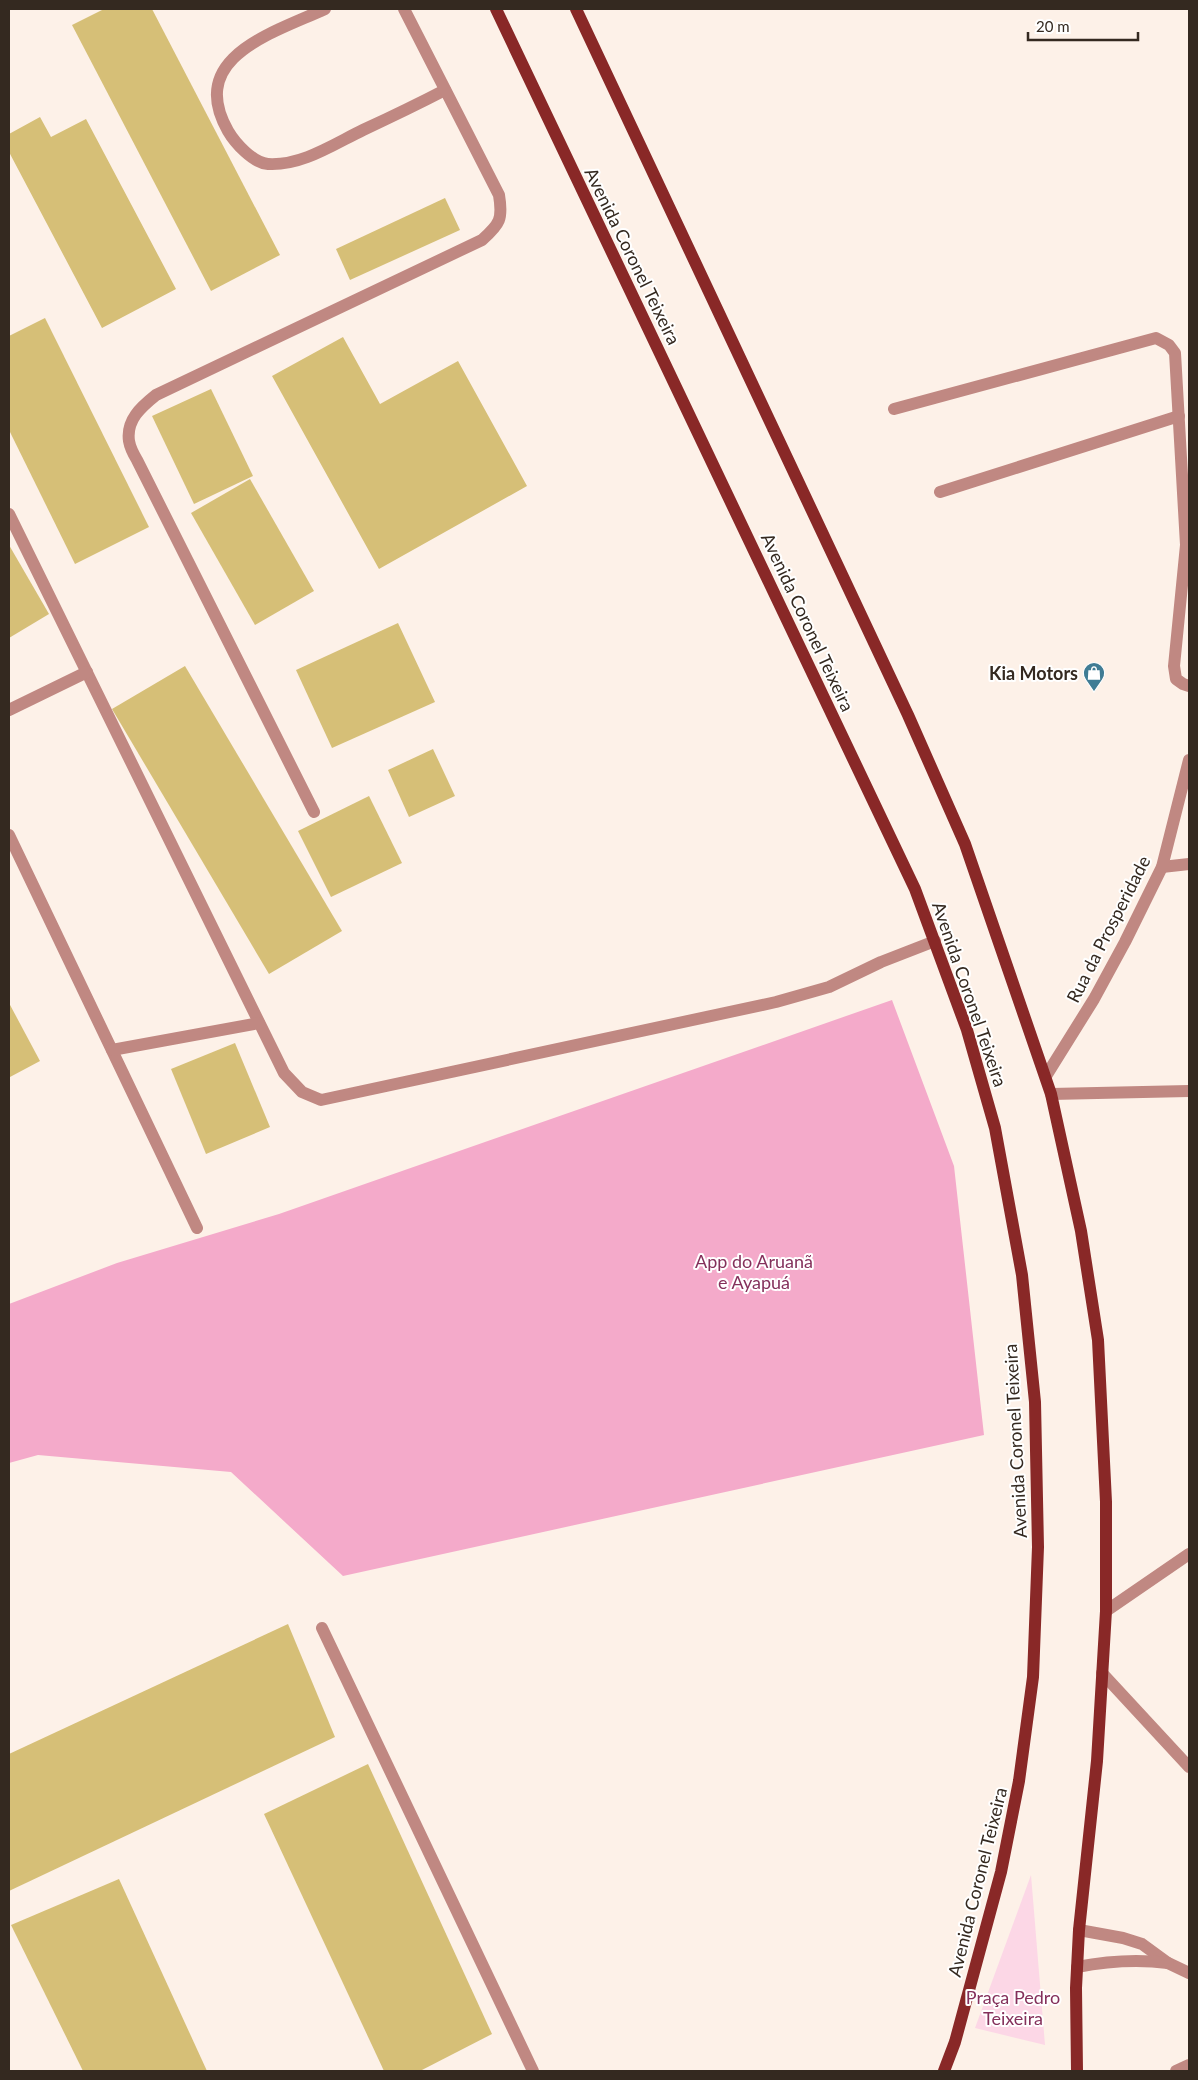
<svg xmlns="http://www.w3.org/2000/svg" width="1198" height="2080" viewBox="0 0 1198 2080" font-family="Lato,sans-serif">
  <rect width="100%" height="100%" fill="#fdf1e8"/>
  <path fill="#fcd7e6" d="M1031,1875L1045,2045L975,2028Z"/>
  <path fill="#f4aaca" d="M892,1000L954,1166L984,1435L343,1576L231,1472L38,1455L9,1463V1304L117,1263L279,1214Z"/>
  <g fill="#d6bf77">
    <path d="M104,9H152L280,255L211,291L72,25Z"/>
    <path d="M40,117L51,137L86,119L176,289L102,328L9,152V134Z"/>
    <path d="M445,198L460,230L350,280L336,249Z"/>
    <path d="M45,318L149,527L75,564L9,430V336Z"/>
    <path d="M343,337L380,404L458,361L527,486L379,569L272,376Z"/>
    <path d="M211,389L253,476L194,504L152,416Z"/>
    <path d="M250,479L314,591L255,625L191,513Z"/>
    <path d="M9,545L49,614L9,638Z"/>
    <path d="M398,623L435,702L332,748L296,670Z"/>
    <path d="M185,666L342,931L269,974L112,709Z"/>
    <path d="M433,749L455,796L409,817L388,770Z"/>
    <path d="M369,796L402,863L331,897L298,831Z"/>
    <path d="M9,1003L40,1061L10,1077L9,1074Z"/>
    <path d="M235,1043L270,1127L206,1154L171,1069Z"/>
    <path d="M288,1624L335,1737L9,1891V1754Z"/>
    <path d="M368,1764L492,2034L420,2071H384L264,1814Z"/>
    <path d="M119,1879L207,2071H83L11,1925Z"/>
  </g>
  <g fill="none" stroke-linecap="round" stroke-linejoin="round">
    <g stroke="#c08882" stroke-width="12">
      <path d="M325,9C273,33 186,57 228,131C235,143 253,163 268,164C302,166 334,144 363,130C391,117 418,104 445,90"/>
      <path d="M894,409L1156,338L1169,345L1175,353L1186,545L1174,666L1176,679L1183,684L1189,686"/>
      <path d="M940,492L1179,416"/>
      <path d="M9,514L284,1073L302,1092L321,1100L776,1002L829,987L881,962L935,941"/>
      <path d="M9,710L87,672"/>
      <path d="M314,812L137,460C134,455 130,447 129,441C126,420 141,407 156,395L482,240C500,224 503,219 499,195L404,9"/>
      <path d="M9,835L197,1228"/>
      <path d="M1162,867L1189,864"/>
      <path d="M112,1050L259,1023"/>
      <path d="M1046,1076L1094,999L1125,942L1162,867L1189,760"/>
      <path d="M1051,1094L1189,1091"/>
      <path d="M1106,1611L1189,1554"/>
      <path d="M322,1628L533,2071"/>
      <path d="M1102,1673L1189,1767"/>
      <path d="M1079,1930L1123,1938L1142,1944L1168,1963L1189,1973"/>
      <path d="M1077,1967C1108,1961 1136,1959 1168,1963"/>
      <path d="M1176,2071L1189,2065"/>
    </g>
    <g stroke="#892827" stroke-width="12">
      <path d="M496,9L915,889L967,1030L995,1128L1022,1275L1035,1402L1038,1547L1033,1677L1019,1781L1001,1872L955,2042L944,2071"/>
      <path d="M576,9L908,715L965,844L1051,1094L1081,1231L1098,1340L1106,1502V1611L1097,1761L1079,1930L1076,1988L1077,2071"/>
    </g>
  </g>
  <defs>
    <g id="shop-pin" transform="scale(1.125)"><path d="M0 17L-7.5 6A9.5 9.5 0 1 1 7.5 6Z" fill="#407c94" stroke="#fff"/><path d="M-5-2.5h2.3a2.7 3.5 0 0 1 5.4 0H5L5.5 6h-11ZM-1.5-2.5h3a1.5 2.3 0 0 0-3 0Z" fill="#fff"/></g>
  </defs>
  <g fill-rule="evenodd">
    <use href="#shop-pin" x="1094" y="673"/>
  </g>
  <g text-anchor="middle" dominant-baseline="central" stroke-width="4" stroke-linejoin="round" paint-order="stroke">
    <g font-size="18" fill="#342920" stroke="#fff">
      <text transform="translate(633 256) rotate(64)">Avenida Coronel Teixeira</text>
      <text transform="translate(808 622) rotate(65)">Avenida Coronel Teixeira</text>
      <text transform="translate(1108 929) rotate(-63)">Rua da Prosperidade</text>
      <text transform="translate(970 994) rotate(71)">Avenida Coronel Teixeira</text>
      <text transform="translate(1015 1441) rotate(-93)">Avenida Coronel Teixeira</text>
      <text transform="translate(977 1882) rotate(-76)">Avenida Coronel Teixeira</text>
    </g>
    <g font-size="18" font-weight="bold" fill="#342920" stroke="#fff" text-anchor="end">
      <text x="1078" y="673">Kia Motors</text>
    </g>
    <g font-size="18" fill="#84305b" stroke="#fff">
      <text x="754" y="1261">App do Aruanã<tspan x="754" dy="21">e Ayapuá</tspan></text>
      <text x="1013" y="1997">Praça Pedro<tspan x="1013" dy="21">Teixeira</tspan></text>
    </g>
  </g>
  <rect width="1198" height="2080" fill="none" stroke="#342920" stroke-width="20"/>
  <path d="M1028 32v8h110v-8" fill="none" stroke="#342920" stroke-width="2.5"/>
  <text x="1036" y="32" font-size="15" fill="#342920" stroke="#ffffff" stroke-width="4" paint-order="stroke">20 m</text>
</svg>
